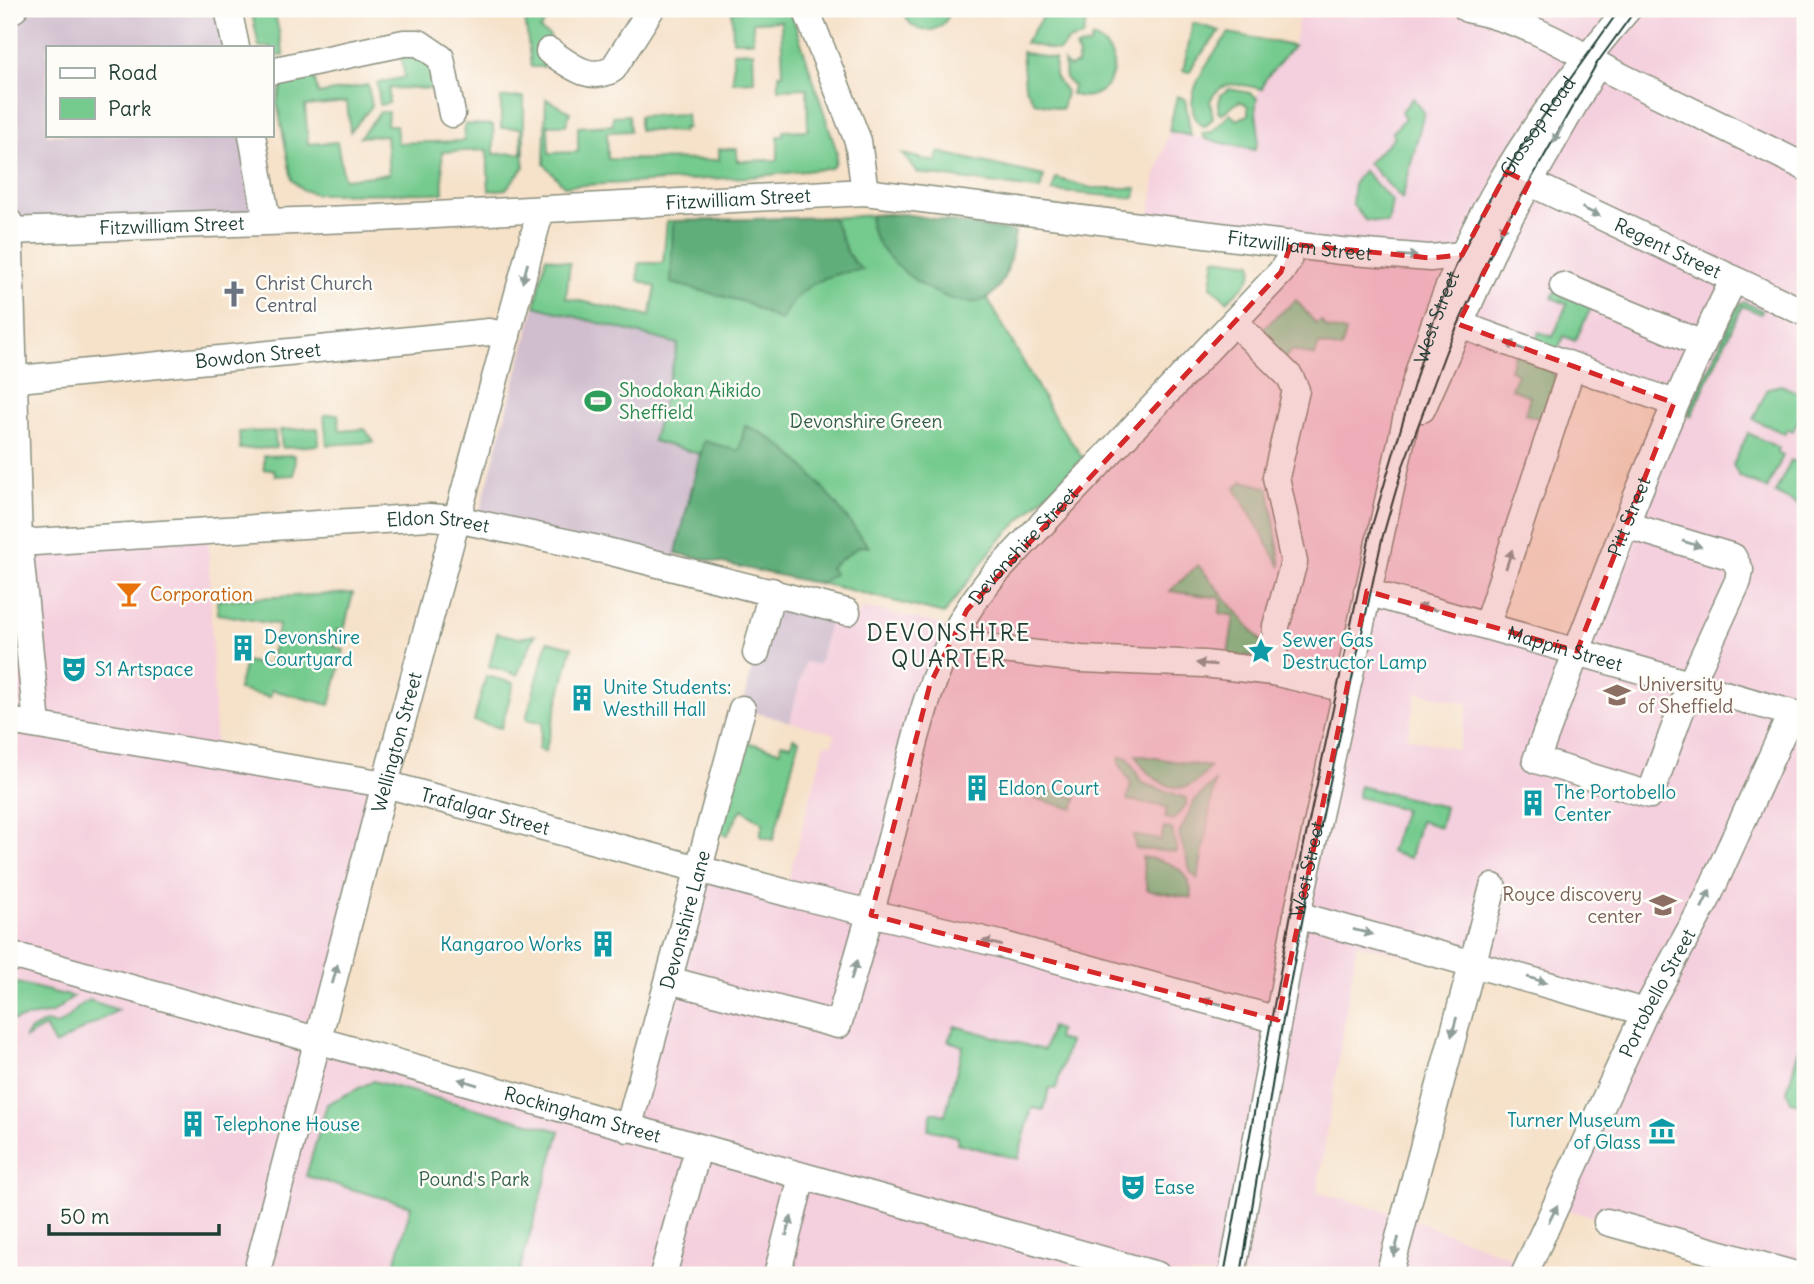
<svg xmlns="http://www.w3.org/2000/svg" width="1814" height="1284" viewBox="0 0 1814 1284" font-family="Delius,sans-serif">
  <rect width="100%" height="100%" fill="#fdfcf7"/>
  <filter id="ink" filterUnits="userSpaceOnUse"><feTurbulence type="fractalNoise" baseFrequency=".0143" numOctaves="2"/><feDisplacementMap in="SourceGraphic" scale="14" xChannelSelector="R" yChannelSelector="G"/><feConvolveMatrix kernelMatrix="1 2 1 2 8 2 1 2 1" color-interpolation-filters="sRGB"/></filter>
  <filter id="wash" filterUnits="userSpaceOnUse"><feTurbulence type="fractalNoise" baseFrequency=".00686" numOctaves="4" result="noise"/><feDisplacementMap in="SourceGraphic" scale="28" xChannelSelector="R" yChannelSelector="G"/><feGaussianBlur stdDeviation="1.57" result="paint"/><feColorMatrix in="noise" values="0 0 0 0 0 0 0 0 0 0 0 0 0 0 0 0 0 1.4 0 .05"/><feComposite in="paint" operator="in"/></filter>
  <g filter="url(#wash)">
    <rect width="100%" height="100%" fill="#f6e1c9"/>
    <path fill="#f4cfdd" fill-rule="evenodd" d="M1301,9H1805V1275L1557,1207L1645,1012L1357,944L1317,1192L1404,1216L1528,1264L1524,1275H9V241L19,543L208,533L216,755L385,784L318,1040L627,1129L700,868L785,892L825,743L832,745L835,734L790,722L805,662L819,665L832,608L859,615L863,607L936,623L956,632L1291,245L1148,228L1155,180L1169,131L1258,150L1256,104L1260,85L1293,46ZM1572,367L1674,403L1577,651L1487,624ZM1417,692L1469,704L1458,750L1407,737Z"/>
    <g fill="#d0bdcd">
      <path d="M9,9H228L236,47H47V135H252L267,221L9,222Z"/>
      <path d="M535,306L678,344L654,441L700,454L674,562L479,515Z"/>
      <path d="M772,591L832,608L819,665L805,662L790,722L742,709Z"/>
    </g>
    <g fill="#75ca8e" stroke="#4a8461" stroke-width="2">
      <path d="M251,9H274L284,56L271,55V47H259Z"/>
      <path d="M524,9H553L540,30L550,36L544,67H531Z"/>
      <path d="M756,9H790L837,152L835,164L831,168L750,177L564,186L544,164L546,99L570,112L566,125H548L549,153L578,152V127L613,125V116L629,115L630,131L607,132L608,159L719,160V149H737V161L778,160V136H783V131L808,130L807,88L779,89V74H783L781,21L753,22V41H733L732,11Z"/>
      <path d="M904,9H950C946,37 908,38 904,9Z"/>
      <path d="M1056,9L1088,13L1083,37L1068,41L1059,51L1025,43L1043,16Z"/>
      <path d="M1193,23L1220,31L1194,63L1190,72L1183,71Z"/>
      <path d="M1229,33L1293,46L1265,80L1262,89C1241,84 1221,78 1210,101L1213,118L1206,126L1201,125C1175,100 1214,53 1229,33Z"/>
      <path d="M1092,38C1132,52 1110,110 1071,94L1073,86L1066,79L1064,62L1069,67L1077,64L1079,55L1075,48L1090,45Z"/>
      <path d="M753,51L754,81L733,82V52Z"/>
      <path d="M1022,52L1055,59V76L1066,92L1062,109L1034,102L1025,86Z"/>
      <path d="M409,53L430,60L439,89L389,88V103L380,105L377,83L405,77L401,56Z"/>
      <path d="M314,76L318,94L368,85L372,106L350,132L347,102L305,106L308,144L337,142L344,179L389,174L386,135L360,137L380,112H388L387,125H396L398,143L464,141L465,124L493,125L494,154L522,153L521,128H501V98L524,97V167L506,189L489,191L487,150L442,152L443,193L316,194L303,190L292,180L277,102L282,85Z"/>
      <path d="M1229,89L1250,93L1257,98C1252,119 1264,128 1255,150L1205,139L1202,133L1212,132L1230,114L1237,120L1248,115V106L1240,101L1221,114L1218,112L1220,95Z"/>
      <path d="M1177,96L1185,99L1191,136L1169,131Z"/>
      <path d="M1413,98L1424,112L1402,199L1368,163L1394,137L1392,133L1405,118L1401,112Z"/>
      <path d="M686,114L687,128H683V132L639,130V116Z"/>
      <path d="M938,152L1044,176L1040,190L918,173L902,154L936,162Z"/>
      <path d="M1363,170L1392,201L1388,224L1365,220L1352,204L1354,183Z"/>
      <path d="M1056,178L1091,188H1137L1135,198L1052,191Z"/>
      <path d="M890,214L1015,232L1007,271L988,299L1056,420L1083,458L996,544L944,614L846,589L676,553L700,454L653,441L678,344L535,306L546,257L570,263L566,298L650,316L656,287L638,280L639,263H663L667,221L797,220Z"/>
      <path d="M1215,258L1252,263C1256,279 1238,291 1227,301L1211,286Z"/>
      <path d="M1555,291L1592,306L1575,341L1564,336L1556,353L1534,345L1539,332L1553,337L1567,304L1552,298Z"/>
      <path d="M1296,300L1316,324L1321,321L1327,328L1346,332L1341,349L1319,344L1315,356L1292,350L1281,362L1254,336Z"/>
      <path d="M1744,302L1762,310L1761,314L1742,306L1691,416L1688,413L1738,305Z"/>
      <path d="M1515,353L1549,365L1557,381L1544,420L1525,414L1530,396L1511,389L1517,373L1510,370Z"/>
      <path d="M1781,385L1805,396V406L1793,431L1788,429L1785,434L1753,419L1768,388Z"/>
      <path d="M338,414L340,431L365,429L374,442L327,445L324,415Z"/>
      <path d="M318,428L319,445L282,448L280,430Z"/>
      <path d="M275,431L276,448L240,449L239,432Z"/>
      <path d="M1748,433L1779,448L1777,453L1783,456L1767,489L1739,476L1733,465Z"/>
      <path d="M295,455L294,475L275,476L274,469L264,470V456Z"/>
      <path d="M1799,457L1805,460L1803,507L1775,493L1791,460L1797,463Z"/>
      <path d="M1243,481L1269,488L1281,567L1235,488Z"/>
      <path d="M1198,565L1261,641L1262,647L1253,656L1228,655L1234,616L1220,613L1221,598L1170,591Z"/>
      <path d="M353,593L344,630L337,629L333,646L344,650L330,705L272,690L270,697L238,690L245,661L269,666L279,625L218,614L217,600Z"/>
      <path d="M497,633L519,638L535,635L517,675L489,666Z"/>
      <path d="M548,641L572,647L545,752L538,749L543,723L526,719Z"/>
      <path d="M486,676L514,683L501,728L474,721Z"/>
      <path d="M793,738L799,740L773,840L760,836L763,823L742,809L727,835L717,832L742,741L780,751L782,743L791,745Z"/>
      <path d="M1136,755L1210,767C1205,774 1198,783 1189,786C1168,793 1143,773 1136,755Z"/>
      <path d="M1120,756L1128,758L1142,783L1186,798V805L1173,820L1165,818L1167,807L1127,800L1131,784L1119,763Z"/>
      <path d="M1215,782L1198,879L1191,873L1179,834L1195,800Z"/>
      <path d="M1033,786L1077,798L1073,809L1030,797Z"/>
      <path d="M1359,786L1445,807L1440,827L1420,821L1410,858L1390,852L1404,809L1358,797Z"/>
      <path d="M1164,828L1172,829L1177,852L1136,849L1133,835L1161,840Z"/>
      <path d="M1142,857C1170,861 1189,867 1192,898L1147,890Z"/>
      <path d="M9,981L73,997L52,1013L9,1021Z"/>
      <path d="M89,1000L118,1010L55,1045L45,1027L24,1039L29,1031L46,1022L56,1025C71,1020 75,1006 89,1000Z"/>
      <path d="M955,1026L1044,1050L1051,1027L1059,1030L1057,1039L1069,1042L1056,1089L1049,1088L1044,1110L1032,1108L1018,1159L957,1143L958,1137L928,1129L932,1112L945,1115L963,1046L948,1041Z"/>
      <path d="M1805,1028V1105L1791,1102L1787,1091Z"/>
      <path d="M373,1081L560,1131L518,1275L490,1270L488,1275H392L411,1206L306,1176L327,1104Z"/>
    </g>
    <g fill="#60ae79" stroke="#407656" stroke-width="2">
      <path d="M904,214L1015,232C1011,254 1008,283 989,297C957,322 862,254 871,215Z"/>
      <path d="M832,217C844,237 843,256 863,270C827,272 796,287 781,321L744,302L671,283L673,221Z"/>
      <path d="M745,426C795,441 837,507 869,547L860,546L833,565L830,568L834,574L823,582H810L676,553L704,441L739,451Z"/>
    </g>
  </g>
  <g filter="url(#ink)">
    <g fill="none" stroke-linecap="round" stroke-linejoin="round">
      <g stroke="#8a8f7e" stroke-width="29">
        <g id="minor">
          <path d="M228,9L236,47"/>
          <path d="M806,9L858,141L865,192"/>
          <path d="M1467,9C1518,19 1562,42 1606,69L1805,167"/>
          <path d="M9,10L14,9"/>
          <path d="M549,51C569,64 589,83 613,69L651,9"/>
          <path d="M271,71L404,43H419L441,58L452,114"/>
          <path d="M252,135L267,221"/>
          <path id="s1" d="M1516,176L1805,313"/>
          <path d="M9,222L19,543L37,725"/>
          <path id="s2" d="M9,231L379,218L865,192L1341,251L1430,258L1462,255"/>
          <path d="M1563,286L1702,344"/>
          <path d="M1234,322L1290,377L1296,390L1276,477L1294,562L1276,626L1273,672"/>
          <path d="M1458,324L1674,403"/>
          <path id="s3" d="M9,380L489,332L507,336"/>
          <path d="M1422,409L1499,236L1592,73"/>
          <path id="s4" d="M1626,525L1733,557L1740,570L1738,581L1691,683L1650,795L1536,760C1597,598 1656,434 1734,279"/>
          <path id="s5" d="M19,543L429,517L456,519L603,550L847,612"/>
          <path id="s6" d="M1367,592L1805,717"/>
          <path d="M1487,624L1572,367"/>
          <path d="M956,632L986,648L1081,659L1204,664L1273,672L1346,689"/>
          <path d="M756,653L772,591"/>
          <path id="s7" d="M9,721L385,784L791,894L1000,944L1278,1020"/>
          <path d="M1297,915L1645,1012"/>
          <path id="s8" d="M9,957L23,958C401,1063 779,1170 1157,1275"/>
          <path id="s9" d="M669,980L838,1025C857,961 875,898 892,834C916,741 929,653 992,577L1281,272L1288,261L1291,244"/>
          <path id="s10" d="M628,1129L742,709"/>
          <path d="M1607,1222L1796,1275"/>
          <path id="s11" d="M256,1275L385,784L541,209"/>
          <path d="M663,1275L698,1149"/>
          <path d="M777,1275L802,1177"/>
          <path id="s12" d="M1232,1275L1297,915L1409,406C1450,249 1522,130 1628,9"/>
          <path d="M1389,1275L1493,887"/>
          <path id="s13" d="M1524,1275L1645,1012L1706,901L1791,714"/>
        </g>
      </g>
      <use href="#minor" stroke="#fff" stroke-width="26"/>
      <g stroke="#1f3d34" stroke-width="2">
        <path id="s14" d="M1224,1275L1302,854L1372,526L1430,330L1456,265L1486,205L1523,145L1620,9"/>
        <path d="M1241,1275L1282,1025L1322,819L1382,539L1403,466L1446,351L1499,236L1597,63L1636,9"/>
      </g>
    </g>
    <defs><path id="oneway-solid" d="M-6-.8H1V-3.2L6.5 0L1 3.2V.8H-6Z" transform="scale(1.75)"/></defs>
    <g fill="#8f9e9a">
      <use href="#oneway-solid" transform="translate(1558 134) rotate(119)"/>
      <use href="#oneway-solid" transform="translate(1591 212) rotate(25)"/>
      <use href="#oneway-solid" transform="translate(1505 224) rotate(119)"/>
      <use href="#oneway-solid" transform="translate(1408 256) rotate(5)"/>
      <use href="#oneway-solid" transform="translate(525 273) rotate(105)"/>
      <use href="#oneway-solid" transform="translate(1515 346) rotate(-159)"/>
      <use href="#oneway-solid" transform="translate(1692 544) rotate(17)"/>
      <use href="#oneway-solid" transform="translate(1509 559) rotate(-72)"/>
      <use href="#oneway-solid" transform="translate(1427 608) rotate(-165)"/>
      <use href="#oneway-solid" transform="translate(1206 664) rotate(-175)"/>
      <use href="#oneway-solid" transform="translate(1706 899) rotate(-64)"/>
      <use href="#oneway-solid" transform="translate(1363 932) rotate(15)"/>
      <use href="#oneway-solid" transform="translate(992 943) rotate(-166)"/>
      <use href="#oneway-solid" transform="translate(854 970) rotate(-73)"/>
      <use href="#oneway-solid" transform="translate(335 974) rotate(-75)"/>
      <use href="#oneway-solid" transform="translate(1537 980) rotate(17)"/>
      <use href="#oneway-solid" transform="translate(1212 1002) rotate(-165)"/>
      <use href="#oneway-solid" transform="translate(1454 1027) rotate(105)"/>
      <use href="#oneway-solid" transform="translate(468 1082) rotate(-163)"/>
      <use href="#oneway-solid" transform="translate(1553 1214) rotate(-64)"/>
      <use href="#oneway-solid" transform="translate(789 1226) rotate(-75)"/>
      <use href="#oneway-solid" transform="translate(1396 1247) rotate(105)"/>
    </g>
  </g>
  <path fill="#d62828" fill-opacity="0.2" stroke="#d62828" stroke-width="5" stroke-dasharray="14 9" stroke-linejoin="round" d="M1507,172L1529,183L1458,324L1674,403L1577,651L1367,591L1278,1020L871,915L930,684L967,610L1281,272L1291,244L1430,258L1462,255Z"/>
  <defs>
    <g id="church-bare" transform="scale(2.1)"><path d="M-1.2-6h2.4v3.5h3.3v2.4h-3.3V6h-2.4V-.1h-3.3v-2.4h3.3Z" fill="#6b7280" stroke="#fdfcf7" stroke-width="2.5" paint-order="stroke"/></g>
    <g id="stadium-bare" transform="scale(2.1)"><path d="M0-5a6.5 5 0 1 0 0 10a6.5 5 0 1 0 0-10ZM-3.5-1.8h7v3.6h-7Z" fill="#2e9e5b" stroke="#fdfcf7" stroke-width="2.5" paint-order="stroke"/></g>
    <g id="bar-bare" transform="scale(2.1)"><path d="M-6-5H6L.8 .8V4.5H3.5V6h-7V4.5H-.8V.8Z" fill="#e8710a" stroke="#fdfcf7" stroke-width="2.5" paint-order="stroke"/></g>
    <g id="building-bare" transform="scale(2.1)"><path d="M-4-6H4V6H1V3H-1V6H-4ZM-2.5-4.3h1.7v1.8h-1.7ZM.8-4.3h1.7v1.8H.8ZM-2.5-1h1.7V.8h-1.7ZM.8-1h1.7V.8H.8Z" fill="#0f9aa8" stroke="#fdfcf7" stroke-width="2.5" paint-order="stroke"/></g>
    <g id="sight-bare" transform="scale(2.1)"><path d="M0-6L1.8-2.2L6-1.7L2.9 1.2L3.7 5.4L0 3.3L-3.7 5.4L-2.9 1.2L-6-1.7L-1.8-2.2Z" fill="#0f9aa8" stroke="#fdfcf7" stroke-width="2.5" paint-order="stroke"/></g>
    <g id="theatre-bare" transform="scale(2.1)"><path d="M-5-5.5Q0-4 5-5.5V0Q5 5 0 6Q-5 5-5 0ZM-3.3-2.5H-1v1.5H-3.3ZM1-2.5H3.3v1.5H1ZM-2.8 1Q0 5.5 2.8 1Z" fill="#0f9aa8" stroke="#fdfcf7" stroke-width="2.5" paint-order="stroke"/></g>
    <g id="university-bare" transform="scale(2.1)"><path d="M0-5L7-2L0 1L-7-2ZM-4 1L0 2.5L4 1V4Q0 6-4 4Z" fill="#8d6e63" stroke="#fdfcf7" stroke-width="2.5" paint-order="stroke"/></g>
    <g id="museum-bare" transform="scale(2.1)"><path d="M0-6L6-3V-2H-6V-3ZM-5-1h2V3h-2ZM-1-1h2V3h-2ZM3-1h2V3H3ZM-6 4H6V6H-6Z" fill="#0f9aa8" stroke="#fdfcf7" stroke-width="2.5" paint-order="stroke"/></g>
  </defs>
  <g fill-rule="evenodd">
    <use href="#church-bare" x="234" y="294"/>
    <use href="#stadium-bare" x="598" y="401"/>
    <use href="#bar-bare" x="129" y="594"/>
    <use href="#building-bare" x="243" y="648"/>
    <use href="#sight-bare" x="1261" y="651"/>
    <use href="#theatre-bare" x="74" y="669"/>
    <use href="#university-bare" x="1617" y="695"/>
    <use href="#building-bare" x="582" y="698"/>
    <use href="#building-bare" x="977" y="788"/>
    <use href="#building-bare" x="1533" y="803"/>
    <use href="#university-bare" x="1663" y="905"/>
    <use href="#building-bare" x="603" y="944"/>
    <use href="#building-bare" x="193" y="1124"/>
    <use href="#museum-bare" x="1662" y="1131"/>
    <use href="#theatre-bare" x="1133" y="1187"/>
  </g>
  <g text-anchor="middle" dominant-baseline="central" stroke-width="5" stroke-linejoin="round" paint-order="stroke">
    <g font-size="19" fill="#1f3d34" stroke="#fdfcf7">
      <text stroke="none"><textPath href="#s14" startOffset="1199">Glossop Road</textPath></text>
      <text stroke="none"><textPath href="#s2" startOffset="730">Fitzwilliam Street</textPath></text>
      <text stroke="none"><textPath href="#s2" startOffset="163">Fitzwilliam Street</textPath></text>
      <text stroke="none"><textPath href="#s2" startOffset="1295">Fitzwilliam Street</textPath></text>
      <text stroke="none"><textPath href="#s1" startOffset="168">Regent Street</textPath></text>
      <text stroke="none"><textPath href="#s14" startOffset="982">West Street</textPath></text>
      <text stroke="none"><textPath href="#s3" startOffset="250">Bowdon Street</textPath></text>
      <text stroke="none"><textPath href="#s4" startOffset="749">Pitt Street</textPath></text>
      <text stroke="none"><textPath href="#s5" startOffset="420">Eldon Street</textPath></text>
      <text stroke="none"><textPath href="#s9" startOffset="696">Devonshire Street</textPath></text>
      <text stroke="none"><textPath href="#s6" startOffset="206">Mappin Street</textPath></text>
      <text stroke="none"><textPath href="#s11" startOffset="551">Wellington Street</textPath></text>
      <text stroke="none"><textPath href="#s7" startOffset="485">Trafalgar Street</textPath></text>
      <text stroke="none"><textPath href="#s12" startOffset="413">West Street</textPath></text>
      <text stroke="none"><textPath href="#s10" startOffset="217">Devonshire Lane</textPath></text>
      <text stroke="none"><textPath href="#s13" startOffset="312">Portobello Street</textPath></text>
      <text stroke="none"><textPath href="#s8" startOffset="595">Rockingham Street</textPath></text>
    </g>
    <g font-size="19" fill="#5b616d" stroke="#fdfcf7" text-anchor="start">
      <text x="255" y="283">Christ Church<tspan x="255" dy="22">Central</tspan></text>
    </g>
    <g font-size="19" fill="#27864d" stroke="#fdfcf7" text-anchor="start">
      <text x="619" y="390">Shodokan Aikido<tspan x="619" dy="22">Sheffield</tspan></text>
    </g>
    <g font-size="19" fill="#34604a" stroke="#fdfcf7">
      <text x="866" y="421">Devonshire Green</text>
      <text x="474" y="1179">Pound's Park</text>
    </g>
    <g font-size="19" fill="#c56008" stroke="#fdfcf7" text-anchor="start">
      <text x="150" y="594">Corporation</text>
    </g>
    <g font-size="19" fill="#0d838f" stroke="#fdfcf7" text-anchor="start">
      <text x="264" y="637">Devonshire<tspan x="264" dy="22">Courtyard</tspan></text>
      <text x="1282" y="640">Sewer Gas<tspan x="1282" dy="22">Destructor Lamp</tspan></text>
      <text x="95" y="669">S1 Artspace</text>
      <text x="603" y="687">Unite Students:<tspan x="603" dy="22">Westhill Hall</tspan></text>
      <text x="998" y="788">Eldon Court</text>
      <text x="1554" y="792">The Portobello<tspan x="1554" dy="22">Center</tspan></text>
      <text x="582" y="944" text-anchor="end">Kangaroo Works</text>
      <text x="1641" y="1120" text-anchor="end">Turner Museum<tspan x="1641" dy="22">of Glass</tspan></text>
      <text x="214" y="1124">Telephone House</text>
      <text x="1154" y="1187">Ease</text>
    </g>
    <g font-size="19" fill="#785e54" stroke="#fdfcf7" text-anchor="start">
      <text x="1638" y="684">University<tspan x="1638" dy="22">of Sheffield</tspan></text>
      <text x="1642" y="894" text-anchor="end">Royce discovery<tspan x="1642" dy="22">center</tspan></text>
    </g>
    <g font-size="23" letter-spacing="2" fill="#1f3d34" stroke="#fdfcf7">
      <text x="949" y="632">DEVONSHIRE<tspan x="949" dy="26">QUARTER</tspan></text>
    </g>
  </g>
  <rect width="1814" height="1284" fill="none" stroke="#fdfcf7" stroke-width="35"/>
  <rect x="46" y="46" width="228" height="91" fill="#fdfcf7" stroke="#a4b0a9" stroke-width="2"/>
  <rect x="60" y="68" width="35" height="10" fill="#ffffff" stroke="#a4b0a9" stroke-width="2"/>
  <text x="108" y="80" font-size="21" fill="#1f3d34">Road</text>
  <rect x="60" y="98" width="35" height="21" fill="#75ca8e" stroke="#a4b0a9" stroke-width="2"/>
  <text x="108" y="116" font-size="21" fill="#1f3d34">Park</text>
  <path d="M49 1224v10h170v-10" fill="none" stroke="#1f3d34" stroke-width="3.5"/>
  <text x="60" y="1224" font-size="21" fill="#1f3d34" stroke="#fdfcf7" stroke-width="5" paint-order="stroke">50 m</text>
</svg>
